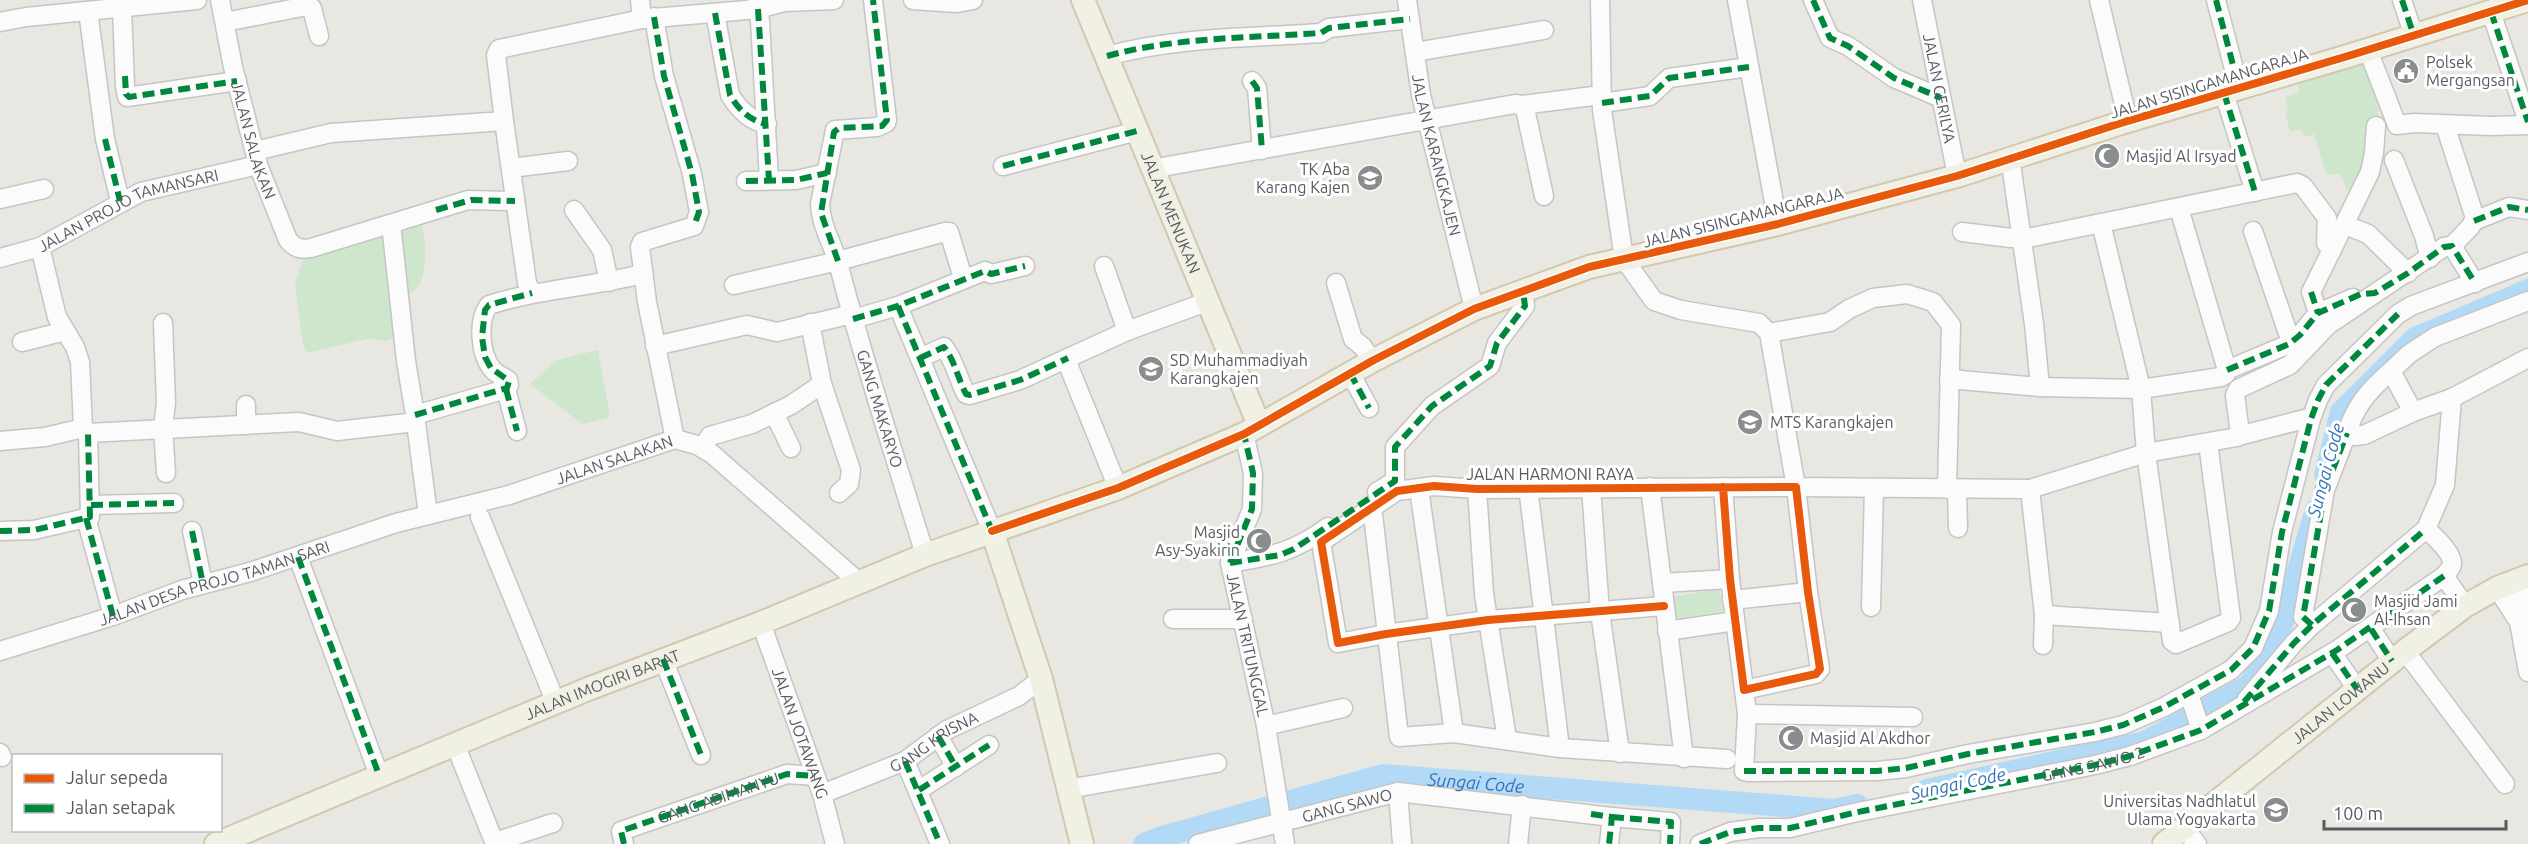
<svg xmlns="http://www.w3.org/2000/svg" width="2528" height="844" viewBox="0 0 2528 844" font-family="Ubuntu,sans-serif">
  <rect width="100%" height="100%" fill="#e8e7e2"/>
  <g fill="#cee6cb">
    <path d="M2366,54L2389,110L2378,111L2360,184L2347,191L2341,174H2326L2314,134L2304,137L2301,129L2290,132L2285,112L2288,111L2285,97L2300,92L2295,74Z"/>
    <path d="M421,223C426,238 428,273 418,286C415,291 407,294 402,298L395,338L384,341L370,338L307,353L303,345L295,284L302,262L310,252L371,240Z"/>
    <path d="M598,350L610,417L583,424L530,384L557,360Z"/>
    <path d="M1719,589L1723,611L1675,619L1671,597Z"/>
  </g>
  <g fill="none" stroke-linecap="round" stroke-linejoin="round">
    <g stroke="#b2daf6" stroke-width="22">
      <path d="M2325,475L2341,412L2415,338L2528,290"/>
      <path d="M1927,790L2145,742L2248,686L2275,648L2316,510"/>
      <path id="s1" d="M1144,844L1162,837L1383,775L1834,810L1857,805"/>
    </g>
    <g stroke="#c4c5c4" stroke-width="21">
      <g id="minor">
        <path id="s2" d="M220,0L233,67L258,165L288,240C295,248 300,250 311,248L468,200L515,201"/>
        <path d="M640,0L642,19"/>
        <path d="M757,0L760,21L769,180"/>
        <path id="s3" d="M873,0L887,120L886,123L877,127L835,130L820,204C821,228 835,247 840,270C865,366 896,460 925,555"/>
        <path d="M913,0L957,3L973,0"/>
        <path id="s4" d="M1407,0L1421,95L1474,309"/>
        <path d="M1600,0L1602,110L1624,259L1654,301L1681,310L1759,323L1769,333L1796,487L2030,489L2044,615L2043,645"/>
        <path d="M1737,0L1778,224"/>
        <path d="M1813,0L1830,38L1848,46L1894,78L1941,98"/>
        <path id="s5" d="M1922,0L1957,176"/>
        <path d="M2099,0L2128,121"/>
        <path d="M2216,0L2239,88"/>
        <path d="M2402,0L2414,36"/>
        <path d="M122,8L125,86L127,97L237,81"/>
        <path d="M88,11L105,139L120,201"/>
        <path d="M2491,12L2528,122"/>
        <path d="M715,13L730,95C739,110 750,121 767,124"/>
        <path d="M654,17L664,76L692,174L699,212L694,226L642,242L640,247L647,302L675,439"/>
        <path d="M0,22L26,17L197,0"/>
        <path d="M225,22L307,6L312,8L319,36"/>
        <path d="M2368,50L2397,125L2415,123L2491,126L2528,125"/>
        <path d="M1415,52L1544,30"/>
        <path d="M1107,56C1176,37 1249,38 1321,33L1329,28L1410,19"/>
        <path d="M1252,81L1257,88L1262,150"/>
        <path d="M2224,93L2255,192"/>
        <path d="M1602,103L1650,96L1669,78L1749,67"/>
        <path d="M1522,105L1601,95"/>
        <path d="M504,121L527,283L532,293"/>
        <path d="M2445,125L2475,218L2471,226L2452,246"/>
        <path d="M255,151L331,133L504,121L496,55L499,49L642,19L758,9L784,2L834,0"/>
        <path d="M2010,157L2034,324L2040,387"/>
        <path d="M2394,160L2424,236L2430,258"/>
        <path d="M1003,166L1137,131"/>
        <path d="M511,168L568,161"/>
        <path d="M1151,169L1515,104L1522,105L1526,113L1544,196"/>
        <path d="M746,181L796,180L827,173"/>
        <path d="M0,199L44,189"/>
        <path d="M2179,208L2227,370"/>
        <path d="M574,210L602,250L609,282"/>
        <path d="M2474,221L2509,207L2528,210"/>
        <path d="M2101,223L2141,389L2146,453L2172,641L2176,644L2228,622L2231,618L2208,443"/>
        <path d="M391,224L406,361L415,415L428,515"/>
        <path d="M2345,225L2368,234L2408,273"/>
        <path d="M2253,231L2291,342"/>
        <path d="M1962,232L2011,238L2033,237L2297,183L2303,186L2327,218L2326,243L2332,250"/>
        <path d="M40,247L57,317L75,347L80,362L83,428L88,433L299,422L337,431L416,422"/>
        <path id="s6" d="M0,258L40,247L141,192L258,165"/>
        <path d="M1104,266L1127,331"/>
        <path d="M1336,283L1353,339L1363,347L1372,361"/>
        <path d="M734,285L838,261L945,232H949L963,278"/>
        <path d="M898,306L992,531"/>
        <path d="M2318,313L2311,292L2370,172L2374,153L2376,126"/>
        <path d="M853,319L898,306L985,271L991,274L1025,266"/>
        <path d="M163,323L166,403L163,428L166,473"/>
        <path d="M810,323L822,384L851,470L849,484L839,493"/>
        <path d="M1769,333L1830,322L1849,309L1873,298L1907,294L1933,302L1951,325L1947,489"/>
        <path d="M22,342L65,331"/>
        <path d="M655,346L747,325L777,332L852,314"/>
        <path d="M920,358L944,347C955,361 958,379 966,394L970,395L1020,380L1068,358"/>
        <path d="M2391,371L2409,354L2435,337L2528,301"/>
        <path d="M1350,373L1369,408"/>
        <path d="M1949,379L2040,387L2141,389L2221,377L2226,374L2227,370L2289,344L2300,335L2318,313L2353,298"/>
        <path d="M506,389L517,431"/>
        <path d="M246,405V425"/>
        <path d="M2413,412L2391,371C2369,390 2355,406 2347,433L2355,436L2364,435L2413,412L2452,398"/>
        <path d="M774,413L791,448"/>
        <path d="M415,415L506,389L509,385L508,380C502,376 496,374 492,369C480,354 477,320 489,305C539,289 591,287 642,274"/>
        <path id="s7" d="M1244,434L1253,473L1252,509L1230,563L1266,726L1285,844"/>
        <path d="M2238,436L2305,419"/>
        <path d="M0,441L45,437L83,428"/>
        <path d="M702,448L710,436L752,424L791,405L822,384"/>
        <path d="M1528,487L1560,748"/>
        <path d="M1591,487L1600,612L1620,753"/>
        <path d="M1650,487L1684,758"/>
        <path d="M1118,488L1069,367L1068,358L1127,331L1209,301"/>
        <path d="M1419,489L1454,733"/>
        <path d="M1477,489L1484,594L1507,739"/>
        <path d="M1957,489L1958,528"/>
        <path d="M2030,489L2146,453L2237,437L2240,434L2235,395L2238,389L2290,365L2328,325L2444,247L2452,246L2475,283"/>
        <path d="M1377,492L1395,481V447L1432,406L1490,366L1497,343L1525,306L1523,291"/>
        <path d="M91,505L174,503"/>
        <path d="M1372,506L1399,737L1454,733L1560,748L1727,759"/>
        <path d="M480,517L556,703"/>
        <path d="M86,518L113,616"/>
        <path d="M0,531L34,530L90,517L88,433"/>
        <path d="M192,531L203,584"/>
        <path d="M298,557L379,775"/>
        <path d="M1230,563C1272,556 1292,553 1328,527"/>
        <path d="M2444,576L2465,606"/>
        <path d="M2517,580L2522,602L2519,622L2528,672"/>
        <path d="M1662,583L1730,579"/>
        <path d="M2497,588L2519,622"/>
        <path d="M1732,600L1808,592"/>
        <path d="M1664,606L1488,620L1386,634L1338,643L1321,542L1397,491L1434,486L1477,489L1796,487L1808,592L1820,669L1816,674L1744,690L1730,579L1723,487"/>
        <path d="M1871,607L1874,488"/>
        <path d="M2044,615L2170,623"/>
        <path d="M1173,619H1243"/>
        <path id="s8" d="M761,623L822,794L835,844"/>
        <path d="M2312,625L2303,617L2325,490L2347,433"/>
        <path d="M2371,629L2392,661"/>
        <path d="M1667,631L1735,621"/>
        <path id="s9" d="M0,651L113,616L182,590L250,572L396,523L509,495L675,439L697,445L712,454L860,583"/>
        <path d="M2405,651L2505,784"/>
        <path d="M2332,653L2357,689"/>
        <path d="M663,659L701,755"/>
        <path d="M1744,690L1747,714L1744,771L1748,772L1877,771L1906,768L1968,754L2095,732L2123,725L2164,707L2231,670L2253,648L2269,611L2282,532L2311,419L2318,400L2326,385L2398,314L2411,306L2528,262"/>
        <path d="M2189,694L2201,730"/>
        <path d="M2247,699L2294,643L2312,625L2426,529L2445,485L2452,398L2528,358"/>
        <path d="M1747,714L1913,717"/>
        <path d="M1266,726L1343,708"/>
        <path d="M938,736L956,767"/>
        <path d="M455,744L495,844"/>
        <path d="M0,753L2,757"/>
        <path d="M905,761L940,844"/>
        <path d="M1068,789L1217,763"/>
        <path d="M919,790L989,745"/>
        <path d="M1398,792L1402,844"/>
        <path id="s10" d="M822,794L905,761L947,730L1019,696L1041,679"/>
        <path d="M1612,817L1671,822L1670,844"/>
        <path d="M2184,828L2197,844"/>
        <path d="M495,842L553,823"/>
        <path id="s11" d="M624,844L621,831L787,774L815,776"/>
        <path id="s12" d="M1198,844L1398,792L1612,817L1609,844"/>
        <path d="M1518,844L1522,805"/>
        <path id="s13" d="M1700,844L1730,832L1759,828H1790L1853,813L2095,765L2130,756L2201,730L2337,650L2444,576C2447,572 2452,568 2452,564C2453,553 2433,535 2426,529"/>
      </g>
    </g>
    <g stroke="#d2c8ae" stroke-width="26">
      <g id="major">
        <path id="s14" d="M1083,0L1259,425"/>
        <path d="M992,531L1041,679L1082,844"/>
        <path id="s15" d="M216,844L588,689L761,623L925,555L1118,488L1244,434L1372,361L1474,309L1589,267L1778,224L1957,176L2121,123L2348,56L2528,0"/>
        <path id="s16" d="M2164,844L2405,651L2465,606L2497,588L2528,576"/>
      </g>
    </g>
    <use href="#minor" stroke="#fcfbfb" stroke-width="18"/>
    <use href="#major" stroke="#f1f0e5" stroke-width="22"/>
    <g stroke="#00873e" stroke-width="6" stroke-dasharray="12 6" stroke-linecap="butt">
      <path d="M1813,0L1830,38L1848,46L1894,78L1941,98"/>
      <path d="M2216,0L2239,88"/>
      <path d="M2402,0L2414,36"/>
      <path d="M758,9L769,180"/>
      <path d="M2491,12L2528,122"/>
      <path d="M715,13L730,95C739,110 750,121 767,124"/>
      <path d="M654,17L664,76L692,174L699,212L694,226"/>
      <path d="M1107,56C1176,37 1249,38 1321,33L1329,28L1410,19"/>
      <path d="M125,76L126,94L129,97L237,81"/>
      <path d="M1252,81L1257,88L1262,150"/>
      <path d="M2224,93L2255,192"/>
      <path d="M1602,103L1650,96L1669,78L1749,67"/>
      <path d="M105,139L120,201"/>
      <path d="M1003,166L1137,131"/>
      <path d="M746,181L796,180L827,173"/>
      <path d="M436,210L471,200L515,201"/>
      <path d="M2474,221L2509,207L2528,210"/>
      <path d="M838,261L821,213L834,132L839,128L882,126L887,120L873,0"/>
      <path d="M2311,292L2318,313"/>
      <path d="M898,306L992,531"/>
      <path d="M853,319L898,306L985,271L991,274L1025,266"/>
      <path d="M920,358L944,347C955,361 958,379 966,394L970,395L1020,380L1068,358"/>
      <path d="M2227,370L2289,344L2300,335L2318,313L2361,294L2375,293L2408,273L2444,247L2452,246L2475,283"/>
      <path d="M1350,373L1369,408"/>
      <path d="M506,389L517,431"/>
      <path d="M415,415L507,388L509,381L491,368L485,357L482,337L485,310L489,305L532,293"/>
      <path d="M91,505L174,503"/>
      <path d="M86,518L113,616"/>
      <path d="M0,531L34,530L90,517L88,433"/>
      <path d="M192,531L203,584"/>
      <path d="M298,557L379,775"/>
      <path d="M1230,563L1280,555L1294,549L1395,481V447L1432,406L1490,366L1497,343L1525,306L1523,291"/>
      <path d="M1230,563L1252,509L1253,473L1244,434"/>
      <path d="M2312,625L2303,617L2325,490L2347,433"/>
      <path d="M2371,629L2392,661"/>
      <path d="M2332,653L2357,689"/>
      <path d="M663,659L701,755"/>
      <path d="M2244,702L2294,643L2312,625L2426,529"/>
      <path d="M938,736L956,767"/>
      <path d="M905,761L940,844"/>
      <path d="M1744,771H1877L1906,768L1968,754L2095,732L2123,725L2164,707L2231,670L2253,648L2269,611L2282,532L2311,419L2318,400L2326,385L2398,314"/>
      <path d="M919,790L989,745"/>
      <path d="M1591,814L1612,817L1609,844"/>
      <path d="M1612,817L1671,822L1670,844"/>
      <path d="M624,844L621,831L787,774L815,776"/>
      <path d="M1700,844L1730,832L1759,828H1790L1853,813L2095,765L2130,756L2201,730L2337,650L2444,576"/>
    </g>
    <g stroke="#fff" stroke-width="11">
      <g id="cycleway">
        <path d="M992,531L1118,488L1244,434L1372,361L1474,309L1589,267L1778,224L1957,176L2121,123L2348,56L2528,0"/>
        <path d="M1664,606L1488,620L1386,634L1338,643L1321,542L1397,491L1434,486L1477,489L1796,487L1808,592L1820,669L1816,674L1744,690L1730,579L1723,487"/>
      </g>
    </g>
    <use href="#cycleway" stroke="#e8590c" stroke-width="8"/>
  </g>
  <defs>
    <g id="civic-disc" transform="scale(1.35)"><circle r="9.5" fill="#8a8d8e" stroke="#fff"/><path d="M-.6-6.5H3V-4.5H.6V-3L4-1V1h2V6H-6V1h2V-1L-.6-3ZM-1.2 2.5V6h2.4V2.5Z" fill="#fff"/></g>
    <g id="mosque-disc" transform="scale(1.35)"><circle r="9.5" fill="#8a8d8e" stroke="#fff"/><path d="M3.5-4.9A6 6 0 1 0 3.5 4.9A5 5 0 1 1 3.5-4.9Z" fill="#fff"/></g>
    <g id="school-disc" transform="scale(1.35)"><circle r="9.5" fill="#8a8d8e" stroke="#fff"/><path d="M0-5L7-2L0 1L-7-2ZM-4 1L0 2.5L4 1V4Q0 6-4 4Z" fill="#fff"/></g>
    <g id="university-disc" transform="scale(1.35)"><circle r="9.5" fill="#8a8d8e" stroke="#fff"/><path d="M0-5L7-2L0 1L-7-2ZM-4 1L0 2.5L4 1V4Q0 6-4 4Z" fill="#fff"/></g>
  </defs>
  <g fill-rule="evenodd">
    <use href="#civic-disc" x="2406" y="71"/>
    <use href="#mosque-disc" x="2107" y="156"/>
    <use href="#school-disc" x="1370" y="178"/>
    <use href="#school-disc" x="1151" y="369"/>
    <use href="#school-disc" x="1750" y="422"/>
    <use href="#mosque-disc" x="1259" y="541"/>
    <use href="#mosque-disc" x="2354" y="610"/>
    <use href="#mosque-disc" x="1791" y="738"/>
    <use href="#university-disc" x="2276" y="810"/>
  </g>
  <g text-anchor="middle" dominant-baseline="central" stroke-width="6" stroke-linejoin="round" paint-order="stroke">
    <g font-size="16" fill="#575c61" stroke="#fff" text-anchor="start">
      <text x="2426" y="62">Polsek<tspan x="2426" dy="18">Mergangsan</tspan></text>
      <text x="2126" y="156">Masjid Al Irsyad</text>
      <text x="1350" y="169" text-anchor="end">TK Aba<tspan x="1350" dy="18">Karang Kajen</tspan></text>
      <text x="1170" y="360">SD Muhammadiyah<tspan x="1170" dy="18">Karangkajen</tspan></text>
      <text x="1770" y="422">MTS Karangkajen</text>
      <text x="1240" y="532" text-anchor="end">Masjid<tspan x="1240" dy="18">Asy-Syakirin</tspan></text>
      <text x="2374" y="601">Masjid Jami<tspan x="2374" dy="18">Al-Ihsan</tspan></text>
      <text x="1810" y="738">Masjid Al Akdhor</text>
      <text x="2256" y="801" text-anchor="end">Universitas Nadhlatul<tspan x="2256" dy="18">Ulama Yogyakarta</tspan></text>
    </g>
    <g font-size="16" fill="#575c61" stroke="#fff">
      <text transform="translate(2209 83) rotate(-17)">JALAN SISINGAMANGARAJA</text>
      <text stroke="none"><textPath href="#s5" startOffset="90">JALAN GERILYA</textPath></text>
      <text stroke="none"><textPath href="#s2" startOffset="144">JALAN SALAKAN</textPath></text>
      <text stroke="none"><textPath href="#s4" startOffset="158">JALAN KARANGKAJEN</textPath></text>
      <text stroke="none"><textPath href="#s6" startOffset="138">JALAN PROJO TAMANSARI</textPath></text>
      <text stroke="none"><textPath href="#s14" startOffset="230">JALAN MENUKAN</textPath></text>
      <text transform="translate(1743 217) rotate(-14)">JALAN SISINGAMANGARAJA</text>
      <text stroke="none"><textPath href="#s3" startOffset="465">GANG MAKARYO</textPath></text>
      <text stroke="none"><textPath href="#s9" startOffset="644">JALAN SALAKAN</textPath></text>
      <text x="1550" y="474">JALAN HARMONI RAYA</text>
      <text stroke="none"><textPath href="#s9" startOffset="225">JALAN DESA PROJO TAMAN SARI</textPath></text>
      <text stroke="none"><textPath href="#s7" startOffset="218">JALAN TRITUNGGAL</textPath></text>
      <text stroke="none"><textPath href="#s15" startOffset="418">JALAN IMOGIRI BARAT</textPath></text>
      <text stroke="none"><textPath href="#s16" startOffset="226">JALAN LOWANU</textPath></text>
      <text stroke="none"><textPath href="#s8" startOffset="117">JALAN JOTAWANG</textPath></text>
      <text stroke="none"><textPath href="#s10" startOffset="124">GANG KRISNA</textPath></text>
      <text stroke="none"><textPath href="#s13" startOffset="402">GANG SAWO 2</textPath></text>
      <text stroke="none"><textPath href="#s11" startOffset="116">GANG ABIMANYU</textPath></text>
      <text stroke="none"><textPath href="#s12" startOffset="154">GANG SAWO</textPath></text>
    </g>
    <g font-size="18" font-style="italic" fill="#3474b6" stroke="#fff">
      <text transform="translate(2325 470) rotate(-75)">Sungai Code</text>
      <text stroke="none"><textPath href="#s1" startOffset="342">Sungai Code</textPath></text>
      <text transform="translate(1958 783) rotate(-12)">Sungai Code</text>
    </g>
  </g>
  <rect x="12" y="754" width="210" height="78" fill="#ffffff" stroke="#bcbec0" stroke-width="1.5"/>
  <rect x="24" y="774" width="30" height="9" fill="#e8590c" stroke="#bcbec0" stroke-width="1.5"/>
  <text x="66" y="784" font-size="18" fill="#575c61">Jalur sepeda</text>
  <rect x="24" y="804" width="30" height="9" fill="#00873e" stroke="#bcbec0" stroke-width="1.5"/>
  <text x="66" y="814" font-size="18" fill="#575c61">Jalan setapak</text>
  <path d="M2324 820v9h182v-9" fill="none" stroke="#575c61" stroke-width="3"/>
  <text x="2333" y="820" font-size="18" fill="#575c61" stroke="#ffffff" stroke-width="4.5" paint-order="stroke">100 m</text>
</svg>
